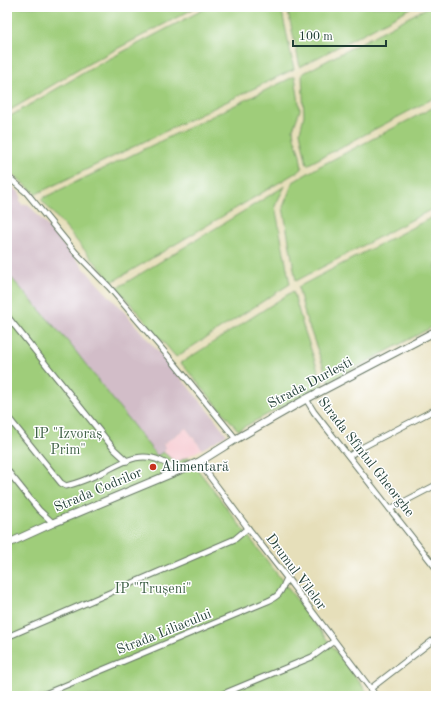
<svg xmlns="http://www.w3.org/2000/svg" width="443" height="703" viewBox="0 0 443 703" font-family="'Old Standard TT',serif">
  <rect width="100%" height="100%" fill="#fff"/>
  <filter id="ink" filterUnits="userSpaceOnUse"><feTurbulence type="fractalNoise" baseFrequency=".025" numOctaves="2"/><feDisplacementMap in="SourceGraphic" scale="8" xChannelSelector="R" yChannelSelector="G"/><feConvolveMatrix kernelMatrix="1 2 1 2 8 2 1 2 1" color-interpolation-filters="sRGB"/></filter>
  <filter id="wash" filterUnits="userSpaceOnUse"><feTurbulence type="fractalNoise" baseFrequency=".012" numOctaves="4" result="noise"/><feDisplacementMap in="SourceGraphic" scale="16" xChannelSelector="R" yChannelSelector="G"/><feGaussianBlur stdDeviation="0.9" result="paint"/><feColorMatrix in="noise" values="0 0 0 0 0 0 0 0 0 0 0 0 0 0 0 0 0 1.4 0 .05"/><feComposite in="paint" operator="in"/></filter>
  <g filter="url(#wash)">
    <rect width="100%" height="100%" fill="#e6dfba"/>
    <path fill="#f7cfd5" d="M186,428L202,449L176,463L163,452L166,449L163,444Z"/>
    <path fill="#d2bdc8" d="M7,182L19,192L21,196L20,200L22,205L27,204L29,205L96,282L126,314L209,411L227,435L202,449L186,428L163,444L166,449L163,452L157,456L70,344L7,273Z"/>
    <g fill="#9fcd7a" stroke="#5f8557">
      <path d="M8,7H197L88,64L7,112V8Z"/>
      <path d="M208,7H281L294,69L36,194L7,169V118L92,68Z"/>
      <path d="M287,7H413L300,67Z"/>
      <path d="M428,7H436V97L307,165L300,132L304,115L302,74Z"/>
      <path d="M295,76L300,110L293,129L294,137L300,155L302,169L112,282L41,199Z"/>
      <path d="M436,106V207L296,281L283,207L293,182L320,166Z"/>
      <path d="M285,186L275,206L290,284L176,357L117,288Z"/>
      <path d="M436,215V325L329,382L306,318L298,287Z"/>
      <path d="M7,273L70,344L157,456L163,452L176,463L188,457L370,696H7Z"/>
      <path d="M293,291L303,326L323,385L238,430L181,363Z"/>
    </g>
  </g>
  <g filter="url(#ink)">
    <g fill="none" stroke-linecap="round" stroke-linejoin="round">
      <g stroke="#657663" stroke-width="7">
        <g id="street">
          <path d="M7,176L26,192L76,253L109,287L174,363L236,439"/>
          <path d="M7,316L114,449L127,461"/>
          <path d="M306,399L314,412L436,568"/>
          <path d="M7,416L61,483L66,486C78,483 90,478 101,473C114,467 129,457 144,457C157,457 167,464 178,471"/>
          <path d="M349,456L361,448L436,409"/>
          <path d="M199,462L248,528L287,578L376,696"/>
          <path d="M7,470L39,510L53,523"/>
          <path d="M390,509L436,485"/>
          <path d="M7,637L235,539L248,528"/>
          <path d="M370,689L436,638"/>
          <path d="M40,696L268,601C281,595 281,591 287,578"/>
          <path d="M218,696L312,657L334,641"/>
        </g>
      </g>
      <g stroke="#657663" stroke-width="9">
        <path id="secondary" d="M7,544L53,523L199,462L236,439L306,399L436,331"/>
      </g>
      <use href="#street" stroke="#fff" stroke-width="5"/>
      <use href="#secondary" stroke="#fff" stroke-width="7"/>
    </g>
  </g>
  <circle fill="#c8321e" stroke="#fff" stroke-width="1.5" cx="153" cy="467" r="4"/>
  <g text-anchor="middle" dominant-baseline="central" stroke-width="3" stroke-linejoin="round" paint-order="stroke">
    <g font-size="14" fill="#1f3d34" stroke="#fff">
      <text transform="translate(310 383) rotate(-28)">Strada Durlești</text>
      <text transform="translate(366 457) rotate(52)">Strada Sfîntul Gheorghe</text>
      <text transform="translate(98 490) rotate(-23)">Strada Codrilor</text>
      <text transform="translate(296 572) rotate(53)">Drumul Vilelor</text>
      <text transform="translate(164 632) rotate(-22)">Strada Liliacului</text>
    </g>
    <g font-size="14" fill="#3f6146" stroke="#fff">
      <text x="68" y="434">IP "Izvoraș<tspan x="68" dy="16">Prim"</tspan></text>
      <text x="153" y="589">IP "Trușeni"</text>
    </g>
    <g font-size="14" fill="#1f3d34" stroke="#fff" text-anchor="start">
      <text x="161" y="467">Alimentară</text>
    </g>
  </g>
  <rect width="443" height="703" fill="none" stroke="#fff" stroke-width="24"/>
  <path d="M293 40v6h93v-6" fill="none" stroke="#1f3d34" stroke-width="2"/>
  <text x="299" y="40" font-size="12" fill="#1f3d34" stroke="#ffffff" stroke-width="3" paint-order="stroke">100 m</text>
</svg>
